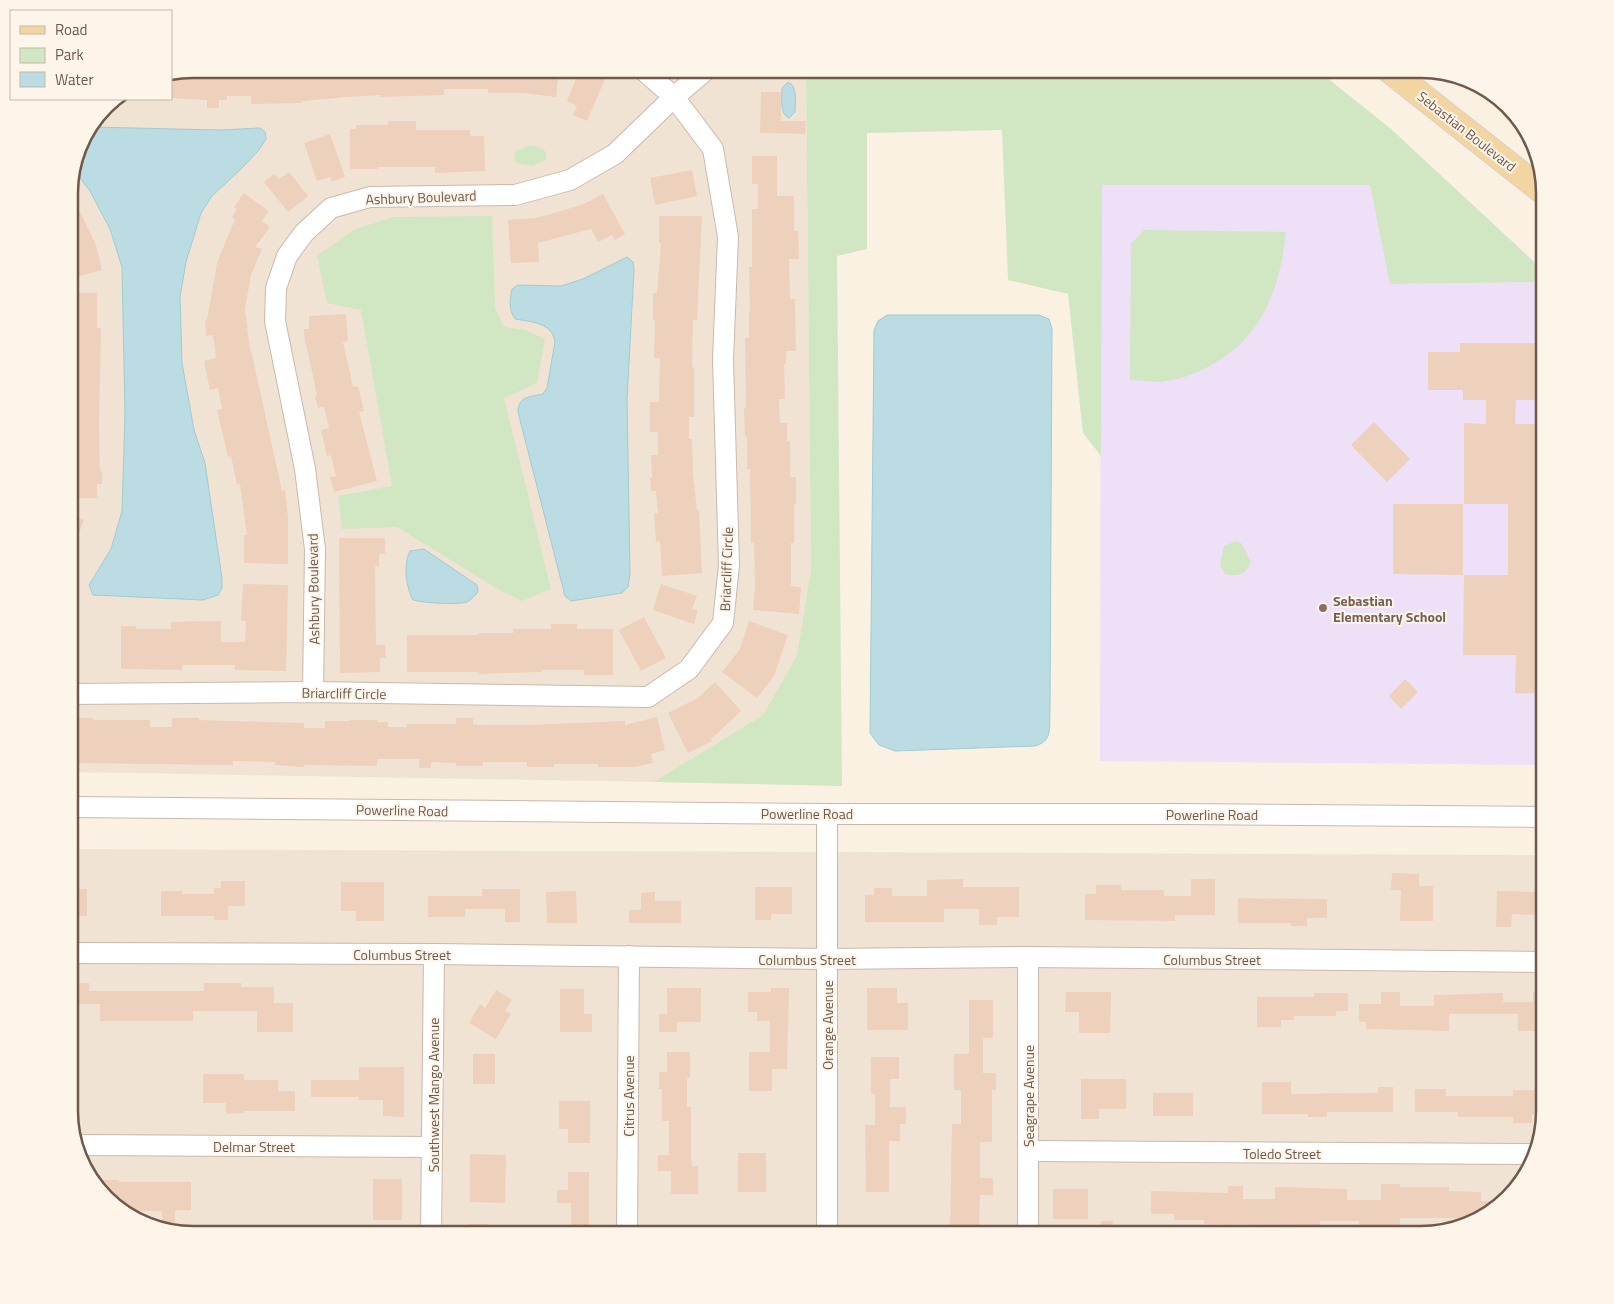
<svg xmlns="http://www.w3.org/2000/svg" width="1614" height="1304" viewBox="0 0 1614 1304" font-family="'Titillium Web',sans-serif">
  <rect width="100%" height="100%" fill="#faf1e3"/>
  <g fill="#f1e3d3">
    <path d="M192,69H806L811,569L797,655L763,715L653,782L69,772V184L81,138L111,100L171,99V73Z"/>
    <path d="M69,849L1545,855V1112L1539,1152L1515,1193L1476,1223L1422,1235H192L145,1226L111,1205L81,1166L69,1119Z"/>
  </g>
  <path fill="#eee0f6" d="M1101,185H1370L1391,284L1545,282V765L1100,761Z"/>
  <g fill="#d1e6c3">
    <path d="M806,69H1316L1391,129L1545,272V282L1390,284L1370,185H1102L1101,456L1083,433L1068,294L1008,280L1002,130L867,133V249L837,256L842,786L653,782L763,715L797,655L811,569Z"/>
    <path d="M528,146C537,145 549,148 546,160L532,166L516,163L514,159L515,152Z"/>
    <path d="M492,216L495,308L504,327L526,330L545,339L537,383L504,398L551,589L522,601L501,591L397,527L342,529L338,496L392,486L361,310L327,303L317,256L355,229L394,217Z"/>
    <path d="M1144,230L1286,232C1280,288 1263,337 1211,365C1195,374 1179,380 1161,382C1151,382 1140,380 1130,380L1131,244Z"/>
    <path d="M1236,541L1241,543L1251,562C1245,575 1239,577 1225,574L1220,565L1224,546Z"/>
  </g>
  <g fill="#badce2" stroke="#a1cbd2">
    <path d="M788,82C798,86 795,102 795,112L789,118C779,114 782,98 782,88Z"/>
    <path d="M90,127L220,130L260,128L265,132L266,139L259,150L241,169L212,196L201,213L186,262L180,297L182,363L194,430L205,463L222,578V588L218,595L203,600L93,595L89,585L111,549L122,511L125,414L122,267L110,229L90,191L73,169L81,138Z"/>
    <path d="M627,257L633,262L634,270L627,399L630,574L628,587L622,593L571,601L565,596L518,412C518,396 530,397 543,394L547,388L555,342C552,322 531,322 515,319C508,308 510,300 512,289L518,285L561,286L583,279Z"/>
    <path d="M887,315H1039L1049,319L1052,329L1050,712C1049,728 1053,742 1034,746L895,751L879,745L870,733L874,330L878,321Z"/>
    <path d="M424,549L477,585L478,591C476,595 471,600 467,602C457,605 423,603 413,600C406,587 403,565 410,551Z"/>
  </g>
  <g fill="#edd1bd">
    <path d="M192,69H214V72H236V69H559L556,97L523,93H488V89H444V95L381,97V95L347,97L302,101V103L251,104V96H227V100H219V108H207V100L171,98V73Z"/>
    <path d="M580,69H593L607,74L587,121L573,115L577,106L567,101Z"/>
    <path d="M761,92H781V121H806L805,134L760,133Z"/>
    <path d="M388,121H416V130H470V136H484L485,171L435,173V167H378V169H350V129H356V125H388Z"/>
    <path d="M330,134L345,177L332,182L330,177L317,181L304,143Z"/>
    <path d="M752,156H777V196H794V231H798L799,259H789L790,299H795L796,351H786V364H784L785,399H779L780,423H787V441H790V477H796V504H794V543H791V586L801,587L799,614L753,610L755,587L754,543H751L750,469H747V437H745L744,408H746L745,338H749V312H750L749,267H752V209H758V184H752Z"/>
    <path d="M692,170L697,196L655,205L650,178Z"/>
    <path d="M289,172L308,196L288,212L264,182L274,174L279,179Z"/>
    <path d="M69,189L96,245L102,270L69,279Z"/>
    <path d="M244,193L269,211L262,221L270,227L255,247L262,249L251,275L245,309L250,351L251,350L282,491L285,490L288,518V564L244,563V535H247L240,484L237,485L231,456L228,457L217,410L222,409L218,388L210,390L204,361L216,358L213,335L206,336L205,320H207L217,263L235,219L232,217L237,209L234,207Z"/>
    <path d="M603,194L625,234L615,240L612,235L598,242L591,229L538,243L539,262L511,263L508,220L536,218L582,205Z"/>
    <path d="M659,216H702L697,320H693L692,367H694V417H689V439H692L693,474L697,510H699L702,573L662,576L660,541L656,542L654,513H658L656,491H651L650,478H652L651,455H658V432H650V402H659L660,358H654L655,320H653V293H657L661,243H659Z"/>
    <path d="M69,293H97V328H101L99,426L100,471H102V484H97V498H69Z"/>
    <path d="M346,314L348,341L343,342L353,387L358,386L364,411L359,412L377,481L334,492L330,477L336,476L331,455L327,456L321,430L329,428L324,407L318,408L315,396L317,395L306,344H305L304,329H309V316Z"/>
    <path d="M1460,343H1538V400H1516L1515,424H1537V498H1545V581H1536V668L1545,669V694L1515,693L1516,655H1463L1464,575H1508V504H1464V423L1486,424V400H1463V390H1428V352H1460Z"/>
    <path d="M1374,422L1410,459L1387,482L1351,445Z"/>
    <path d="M1393,504H1463V575L1393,574Z"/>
    <path d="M69,514L84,520L70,556H69Z"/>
    <path d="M339,538H385V554H379V566H375L376,645H385L386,658H380V672L340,673Z"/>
    <path d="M243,584L288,585L286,671L235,670V665H182V670L121,669V626H136V629H171V622L221,621V642H245L246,621H241Z"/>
    <path d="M661,584L697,596L692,609L698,610L694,624L653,610Z"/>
    <path d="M644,617L666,658L641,671L619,630Z"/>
    <path d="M749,621L788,635L774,676L757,698L722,672L740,649Z"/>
    <path d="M551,624H577V629H613V675H584V670H542V672L479,674V672H407V635H478V633H513V629H551Z"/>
    <path d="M1405,679L1418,692L1401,709L1389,696Z"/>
    <path d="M715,682L741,711L711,739L712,741L688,753L668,713L698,698Z"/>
    <path d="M657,717L665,750L651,754L653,763L634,767H598V764H554V767H527V762H483V766H456V763L431,762V768H419V759H377V766L304,765V767L275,765V762L233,761V765L69,763V718H93V720H150V727H172V718H199V720L304,723V728H325V721H350V720H377V722H388V727H407V724H456V718H473V724L483,725H527L625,721V725Z"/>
    <path d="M1392,873L1419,874V886H1433V921H1400L1401,890H1391Z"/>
    <path d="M963,879V887H1019V917H997V925H979V909H944V922H865V895H874V888H892V896H927V880Z"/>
    <path d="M1191,879H1215V915H1175V921L1085,920V894H1096V885H1121V890H1164V896H1191Z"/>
    <path d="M221,881H245V906H228V920H214V916H161V891H182V894H214V888H221Z"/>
    <path d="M341,882H384V921H356V911H341Z"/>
    <path d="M755,887H792V914H771V920H755Z"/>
    <rect x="69" y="889" width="18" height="27"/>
    <path d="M482,889H520V922H505V909H465V917H428V896H482Z"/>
    <path d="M576,891L577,923H547L546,892Z"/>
    <path d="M1497,891L1536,892V915L1512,914L1511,927H1496Z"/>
    <path d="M655,892V901H681V923H629V910H641V893Z"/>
    <path d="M1238,898L1327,899V918H1307V926H1291V923H1238Z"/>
    <path d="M69,983H89V991H204V983H241V987H274V1003H293V1032H257V1011H193V1021H100V1004H69Z"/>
    <path d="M667,988H701V1022H677V1032H659V1014H667Z"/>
    <path d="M771,988H789L787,1069H772V1091H749V1052H770V1021H757V1012H748V992H771Z"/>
    <path d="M867,988H897V1003H908V1030H867Z"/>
    <path d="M560,989H584V1014H592V1032H560Z"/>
    <path d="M496,990L512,1000L505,1011L511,1014L496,1039L469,1023L480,1004L485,1008Z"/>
    <path d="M1066,992H1111L1110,1033H1079V1012H1065Z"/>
    <path d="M1381,992H1400V1006H1434V995L1503,993V1002H1533V992H1545V1031H1518V1014H1449V1031L1366,1029V1022H1359V1004H1381Z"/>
    <path d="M1314,993H1348V1011H1336V1016H1294V1020H1281V1027H1257V997H1314Z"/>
    <path d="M969,1000H993V1038H983V1073H996V1090H992V1142H980V1178H993V1195H980L979,1235H950L952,1124H961V1090H954V1054H969Z"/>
    <path d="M667,1052H690V1078H687V1107H691V1155L692,1166H698V1194H671V1171H658V1155H669V1121H662V1089H659V1072H667Z"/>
    <rect x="473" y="1054" width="22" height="30"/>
    <path d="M871,1057H899V1079H890V1107H906V1124H900V1141H889V1192H866L865,1125H875V1094H871Z"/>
    <path d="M359,1067H404V1117L383,1116V1100H359V1097H311V1080H359Z"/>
    <path d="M203,1074H244V1080H278V1091H295V1111H244V1113L226,1114V1103H203Z"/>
    <path d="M1081,1079H1126V1109H1099V1119H1081Z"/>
    <path d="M1262,1082H1291V1094L1378,1093V1087H1393V1112H1327V1117H1308V1114H1262Z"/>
    <path d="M1415,1089H1446V1096H1513V1090H1545V1114H1532V1123H1513V1117H1458V1112H1415Z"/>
    <rect x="1153" y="1093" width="40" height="23"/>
    <path d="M559,1101H590V1143H568V1129H559Z"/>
    <rect x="738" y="1153" width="28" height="39"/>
    <path d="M470,1154L506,1155L505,1203L470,1202Z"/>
    <path d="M568,1172H589V1227H571V1203H557V1190H568Z"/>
    <rect x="373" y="1179" width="29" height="41"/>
    <path d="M100,1180H119V1182H191V1210H175V1223H162V1211H137V1216H129L111,1205L100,1190Z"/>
    <path d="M1381,1184H1400V1187H1449V1191L1481,1192V1201H1504L1476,1223L1461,1226L1462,1218H1400V1227H1359V1221H1320V1230H1307V1225L1204,1224V1220H1174V1214H1151V1191L1228,1193V1186H1243V1199H1275V1187L1347,1189V1200H1381Z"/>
    <rect x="1053" y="1189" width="35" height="30"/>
    <rect x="1101" y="1221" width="12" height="14"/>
    <rect x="468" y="1224" width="20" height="11"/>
  </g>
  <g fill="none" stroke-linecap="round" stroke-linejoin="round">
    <g stroke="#cab9ab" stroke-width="22">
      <g id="minor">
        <path d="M313,692L315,549L305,469L275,321L276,288L287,256L304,233L331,208L370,197L515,195L570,180L615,154L674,97L707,69"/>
        <path d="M69,694L313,692L648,697L689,669L723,623L729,565L723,360L728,237L713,149L674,97L642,69"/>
        <path d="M69,807L827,814H1181L1545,817"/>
        <path d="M827,814V1235"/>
        <path d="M69,953L434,954L827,959L1028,957L1545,962"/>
        <path d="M76,1145L432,1147"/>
        <path d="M1028,1151L1537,1154"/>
        <path d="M431,1235L434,954"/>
        <path d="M627,1235L629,956"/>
        <path d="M1028,1235V957"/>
      </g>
    </g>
    <g stroke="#d7d1cd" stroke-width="27">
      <path id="major" d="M1388,69L1545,193"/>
    </g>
    <use href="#minor" stroke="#fff" stroke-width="20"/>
    <use href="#major" stroke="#f3d5a1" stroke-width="25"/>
  </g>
  <circle fill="#8d6e63" stroke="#fdf5e9" stroke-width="2" cx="1323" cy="608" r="5"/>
  <g text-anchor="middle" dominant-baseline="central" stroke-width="4" stroke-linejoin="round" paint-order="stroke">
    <g font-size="14" fill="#70594c" stroke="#fdf5e9">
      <text transform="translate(1467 131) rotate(38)">Sebastian Boulevard</text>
      <text transform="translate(421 197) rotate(-2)">Ashbury Boulevard</text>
      <text transform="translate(726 569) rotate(-88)">Briarcliff Circle</text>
      <text transform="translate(313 589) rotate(-91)">Ashbury Boulevard</text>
      <text transform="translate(344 693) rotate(1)">Briarcliff Circle</text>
      <text transform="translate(402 810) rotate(1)">Powerline Road</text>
      <text x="807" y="813">Powerline Road</text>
      <text x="1212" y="814">Powerline Road</text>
      <text x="402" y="954">Columbus Street</text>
      <text x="807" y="959">Columbus Street</text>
      <text x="1212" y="959">Columbus Street</text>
      <text transform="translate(827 1025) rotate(-90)">Orange Avenue</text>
      <text transform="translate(433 1095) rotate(-90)">Southwest Mango Avenue</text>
      <text transform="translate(628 1096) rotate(-90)">Citrus Avenue</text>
      <text transform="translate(1028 1096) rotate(-90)">Seagrape Avenue</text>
      <text x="254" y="1146">Delmar Street</text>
      <text x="1282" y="1153">Toledo Street</text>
    </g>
    <g font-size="14" font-weight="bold" fill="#785e54" stroke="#fdf5e9" text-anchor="start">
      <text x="1333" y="600">Sebastian<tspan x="1333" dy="16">Elementary School</tspan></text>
    </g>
  </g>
  <path d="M0 0H1614V1304H0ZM193 78H1421A115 115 0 0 1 1536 193V1111A115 115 0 0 1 1421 1226H193A115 115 0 0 1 78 1111V193A115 115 0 0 1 193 78Z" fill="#fdf5e9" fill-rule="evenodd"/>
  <path fill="none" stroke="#70594c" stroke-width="2.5" d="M193 78H1421A115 115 0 0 1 1536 193V1111A115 115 0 0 1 1421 1226H193A115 115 0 0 1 78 1111V193A115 115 0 0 1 193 78Z"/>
  <rect x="10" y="10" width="162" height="90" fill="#fdf5e9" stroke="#c5b7aa"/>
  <rect x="20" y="26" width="25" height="8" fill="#f3d5a1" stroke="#c5b7aa"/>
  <text x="55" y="35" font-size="15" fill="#70594c">Road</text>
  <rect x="20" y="48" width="25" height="15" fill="#d1e6c3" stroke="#c5b7aa"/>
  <text x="55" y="60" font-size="15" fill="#70594c">Park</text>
  <rect x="20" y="72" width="25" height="15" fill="#badce2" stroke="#c5b7aa"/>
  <text x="55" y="85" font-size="15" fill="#70594c">Water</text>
</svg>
